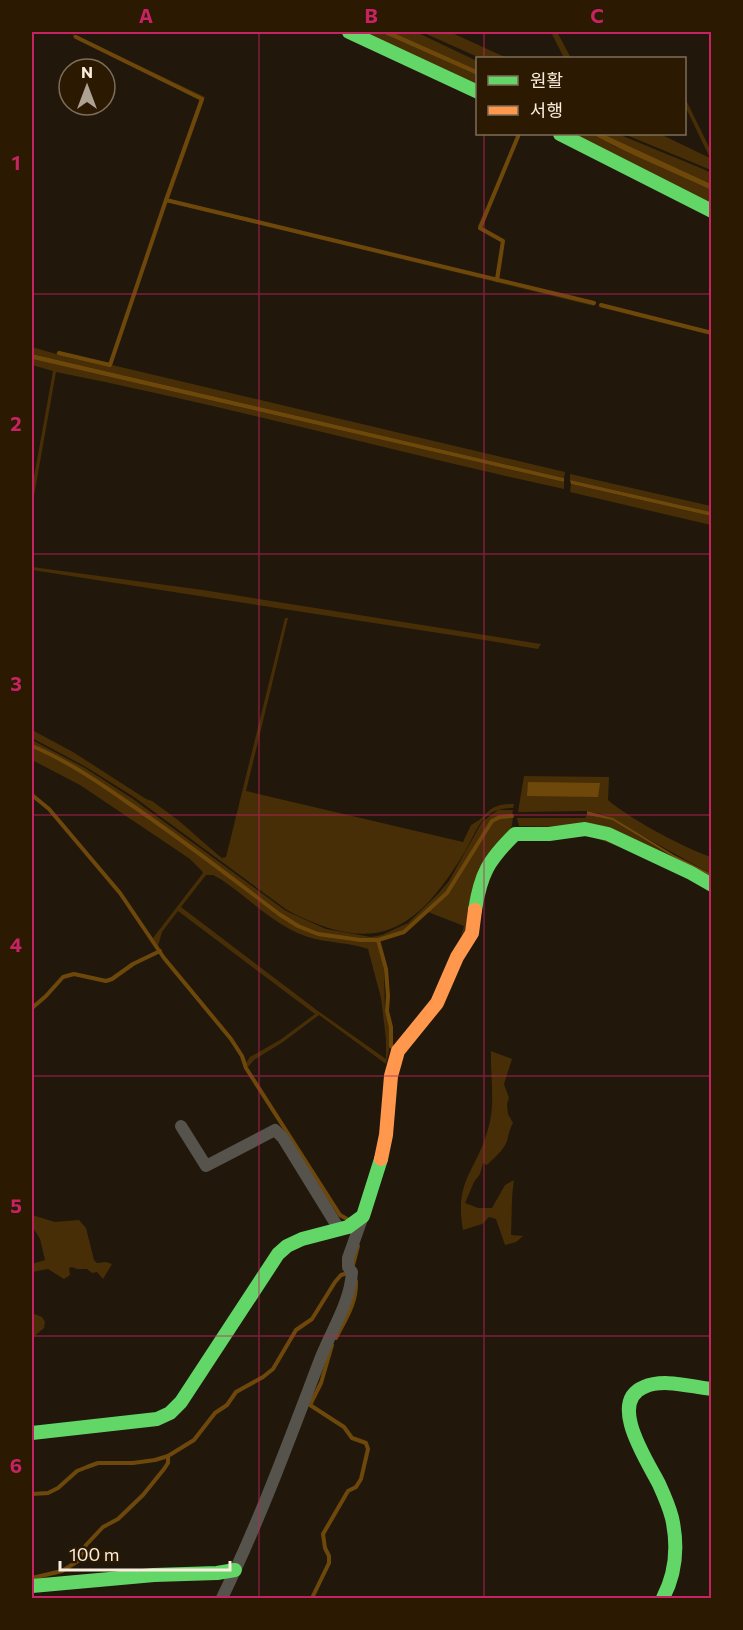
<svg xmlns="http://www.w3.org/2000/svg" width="743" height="1630" viewBox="0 0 743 1630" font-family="Commissioner,'Noto Sans KR',sans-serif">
  <rect width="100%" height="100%" fill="#21180b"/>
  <g fill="#472e06" fill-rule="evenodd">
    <path d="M357,32H380L477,75V88Z"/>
    <path d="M392,32H416L477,61V70Z"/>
    <path d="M422,32H450L507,58H480Z"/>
    <path d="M551,32H557L571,58H564Z"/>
    <path d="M73,34L205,97L169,199L495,278L501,242L479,230L478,226L518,134H521L481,227L504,241L499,279L594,301V306L167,202L112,365L565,472L564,478L32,354V347L56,354L58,351L109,364L200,100L73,37Z"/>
    <path d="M685,98L711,151V170L624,134H660L710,158L685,106Z"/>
    <path d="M569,134H592L614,146L660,165L711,190V204Z"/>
    <path d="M603,134H618L703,169L711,173V184Z"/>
    <path d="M599,304L711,331V335L599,307Z"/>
    <path d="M32,359L564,482V489C394,452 227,406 56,372L32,507V488L53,371L32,365Z"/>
    <path d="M570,474L711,506V512L570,480Z"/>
    <path d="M571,484L711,516V525L570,492Z"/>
    <path d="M32,567L203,590L541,644L538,649L484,640L32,570Z"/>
    <path d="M285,618H288L246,791L463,842L471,825C490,816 485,804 514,804L513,808C482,808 479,827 466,850C417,931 377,958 287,910L134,797L86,767L32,738V730L73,752L146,799L152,801L178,820L218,855L222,858L226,857Z"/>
    <path d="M32,740L85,768L133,799L286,911L326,929L371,937L382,935L408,923L438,894L449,881L482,822L498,810H513L512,815L499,816L492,820L447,892L403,931L377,939H360L319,933L298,925L279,914L160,824L106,786L65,761L32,745Z"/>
    <path d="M32,748C66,761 96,782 127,803C178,839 228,878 278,915C309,934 340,942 377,942L384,969L385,1011L390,1028V1046L386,1064L319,1015L283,1042L254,1060L248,1067L246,1063L250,1057L280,1040L315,1014L178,911L162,932L158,946L153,938L203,873L202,871L190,859L80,785L32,760ZM206,875H213L222,880C250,899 275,926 308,937C327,943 348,942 368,949L381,998L386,1039V1059L318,1011L181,907Z"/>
    <path d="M524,776L609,777L608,800C630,819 684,848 711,857V874L605,815L586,811L518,812Z"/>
    <path d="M587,815L612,820L706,878L565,827L519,826L517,818H585Z"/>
    <path d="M513,817L512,825L471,925L461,936L464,926L428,912L448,894L493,822L500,818Z"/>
    <path d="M491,1051L512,1059L504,1084L509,1098L507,1104L508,1114L513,1123C509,1130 509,1134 507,1141C504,1150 494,1158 487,1165L483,1163L480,1174L474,1182L465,1203L478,1208H492L505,1185L514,1180C511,1198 512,1217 511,1235L523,1236L516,1242L505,1245L496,1219L489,1217L482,1224L463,1230C454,1179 477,1171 488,1129C496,1103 490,1077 491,1051Z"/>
    <path d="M32,1215L55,1222L79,1220L86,1228L94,1260L97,1263L106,1262L112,1264L103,1279L97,1272L92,1273L87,1269H77L72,1267L69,1268L70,1275L64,1279L48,1269L32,1272V1264L45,1260L40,1239L32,1226Z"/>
    <path d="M32,1313L42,1317L45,1322L44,1328L32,1338Z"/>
  </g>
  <g fill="#6e480b">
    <path d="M380,32H392L477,70V75Z"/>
    <path d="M592,134H603L711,184V190C672,171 630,155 592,134Z"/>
    <path d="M32,354L564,478V482L32,359Z"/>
    <path d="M570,480L711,512V516L571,484Z"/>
    <path d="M528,782L600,783L598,797L527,796Z"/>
    <path d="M587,811L613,818L674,855L711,874V876L673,857L612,820L587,815Z"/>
  </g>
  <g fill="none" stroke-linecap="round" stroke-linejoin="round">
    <g stroke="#6e480b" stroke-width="4">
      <path d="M76,37L202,99L166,200L594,303"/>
      <path d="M497,280L503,241L480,228L519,134"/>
      <path d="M601,305L712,333"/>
      <path d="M59,353L110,365L166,200"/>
      <path d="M32,746C66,760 97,781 127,802C179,837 229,876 279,914L298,926L318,934L360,940H378L404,932L447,893L492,821L500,817L512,816"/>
      <path d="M32,795L49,809L120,893L164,958L231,1039L242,1056L246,1068L340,1215L347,1219"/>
      <path d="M378,940L386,969L388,996L387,1011L391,1027V1046L394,1048"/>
      <path d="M32,1008L46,996L63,977L74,974L106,981L112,979L133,964L160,951"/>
      <path d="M353,1265L358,1246"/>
      <path d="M336,1338C345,1320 357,1303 356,1281"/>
      <path d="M32,1494L48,1493L58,1488L77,1471L87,1467L98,1463H133L155,1460L168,1456L194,1440L215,1413L227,1405L236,1392L263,1377L273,1369L296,1330L312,1319L335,1282L341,1275L348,1273"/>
      <path d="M32,1578L62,1571L78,1561L86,1545L103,1527L118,1519L143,1495L164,1469L168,1463V1456"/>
      <path d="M312,1598L329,1563V1556L325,1548L323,1534L348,1491L356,1487L361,1479L368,1449L366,1443L352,1438L344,1427L310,1405L321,1383L332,1345"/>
    </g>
    <g stroke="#56524c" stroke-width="12">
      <path d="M181,1126L206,1166L275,1130L283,1138L339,1229"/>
      <path d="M222,1598C260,1520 290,1438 321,1357C332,1329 350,1303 352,1272L348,1267V1258L363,1216"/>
    </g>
    <g stroke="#63d668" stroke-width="14">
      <path d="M349,32L478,92"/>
      <path d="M560,134L712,211"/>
      <path d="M475,910C481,873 488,861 515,834H549L585,829L608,834L691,873L712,885"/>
      <path d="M32,1433L157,1419L170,1413L181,1402L278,1254L287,1246L302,1239L348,1227L363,1216L381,1159"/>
      <path d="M32,1586L154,1575L217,1573L235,1570"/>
      <path d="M663,1598C676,1573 678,1545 672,1518C669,1506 664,1495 659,1484C648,1462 607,1402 644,1387C664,1378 691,1387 712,1389"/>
    </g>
    <path stroke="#ff974d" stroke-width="14" d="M381,1159L386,1135L391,1076L398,1051L437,1003L457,957L472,933L475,910"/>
  </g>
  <path fill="none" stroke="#c52362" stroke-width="1.5" stroke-opacity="0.55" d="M259,32V1598M484,32V58M484,134V1598M32,294H712M32,554H712M32,815H712M32,1076H712M32,1336H712"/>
  <rect width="743" height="1630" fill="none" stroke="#2b1901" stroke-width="66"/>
  <rect x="476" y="57" width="210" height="78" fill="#2b1901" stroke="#7d6e59" stroke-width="1.5"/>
  <rect x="488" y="76" width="30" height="9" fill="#63d668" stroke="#7d6e59" stroke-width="1.5"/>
  <text x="530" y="87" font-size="18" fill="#f9edde">원활</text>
  <rect x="488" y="106" width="30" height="9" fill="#ff974d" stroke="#7d6e59" stroke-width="1.5"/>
  <text x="530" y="117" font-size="18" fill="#f9edde">서행</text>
  <g transform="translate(87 87)"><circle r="28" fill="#2b1901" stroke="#7d6e59" stroke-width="1.5"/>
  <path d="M0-4.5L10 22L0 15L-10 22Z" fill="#ada294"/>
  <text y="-9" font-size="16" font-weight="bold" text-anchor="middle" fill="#f9edde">N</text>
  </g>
  <path d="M60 1561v9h170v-9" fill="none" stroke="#f9edde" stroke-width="3"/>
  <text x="69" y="1561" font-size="18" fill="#f9edde" stroke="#2b1901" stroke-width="4.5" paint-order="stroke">100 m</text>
  <rect x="33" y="33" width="677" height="1564" fill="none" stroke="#c52362" stroke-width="2"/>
  <g font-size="20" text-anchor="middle" font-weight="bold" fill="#c52362">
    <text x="146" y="23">A</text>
    <text x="371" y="23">B</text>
    <text x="597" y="23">C</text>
    <text x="16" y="170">1</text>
    <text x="16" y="431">2</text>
    <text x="16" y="691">3</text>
    <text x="16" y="952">4</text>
    <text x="16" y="1213">5</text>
    <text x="16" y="1473">6</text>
  </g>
</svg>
